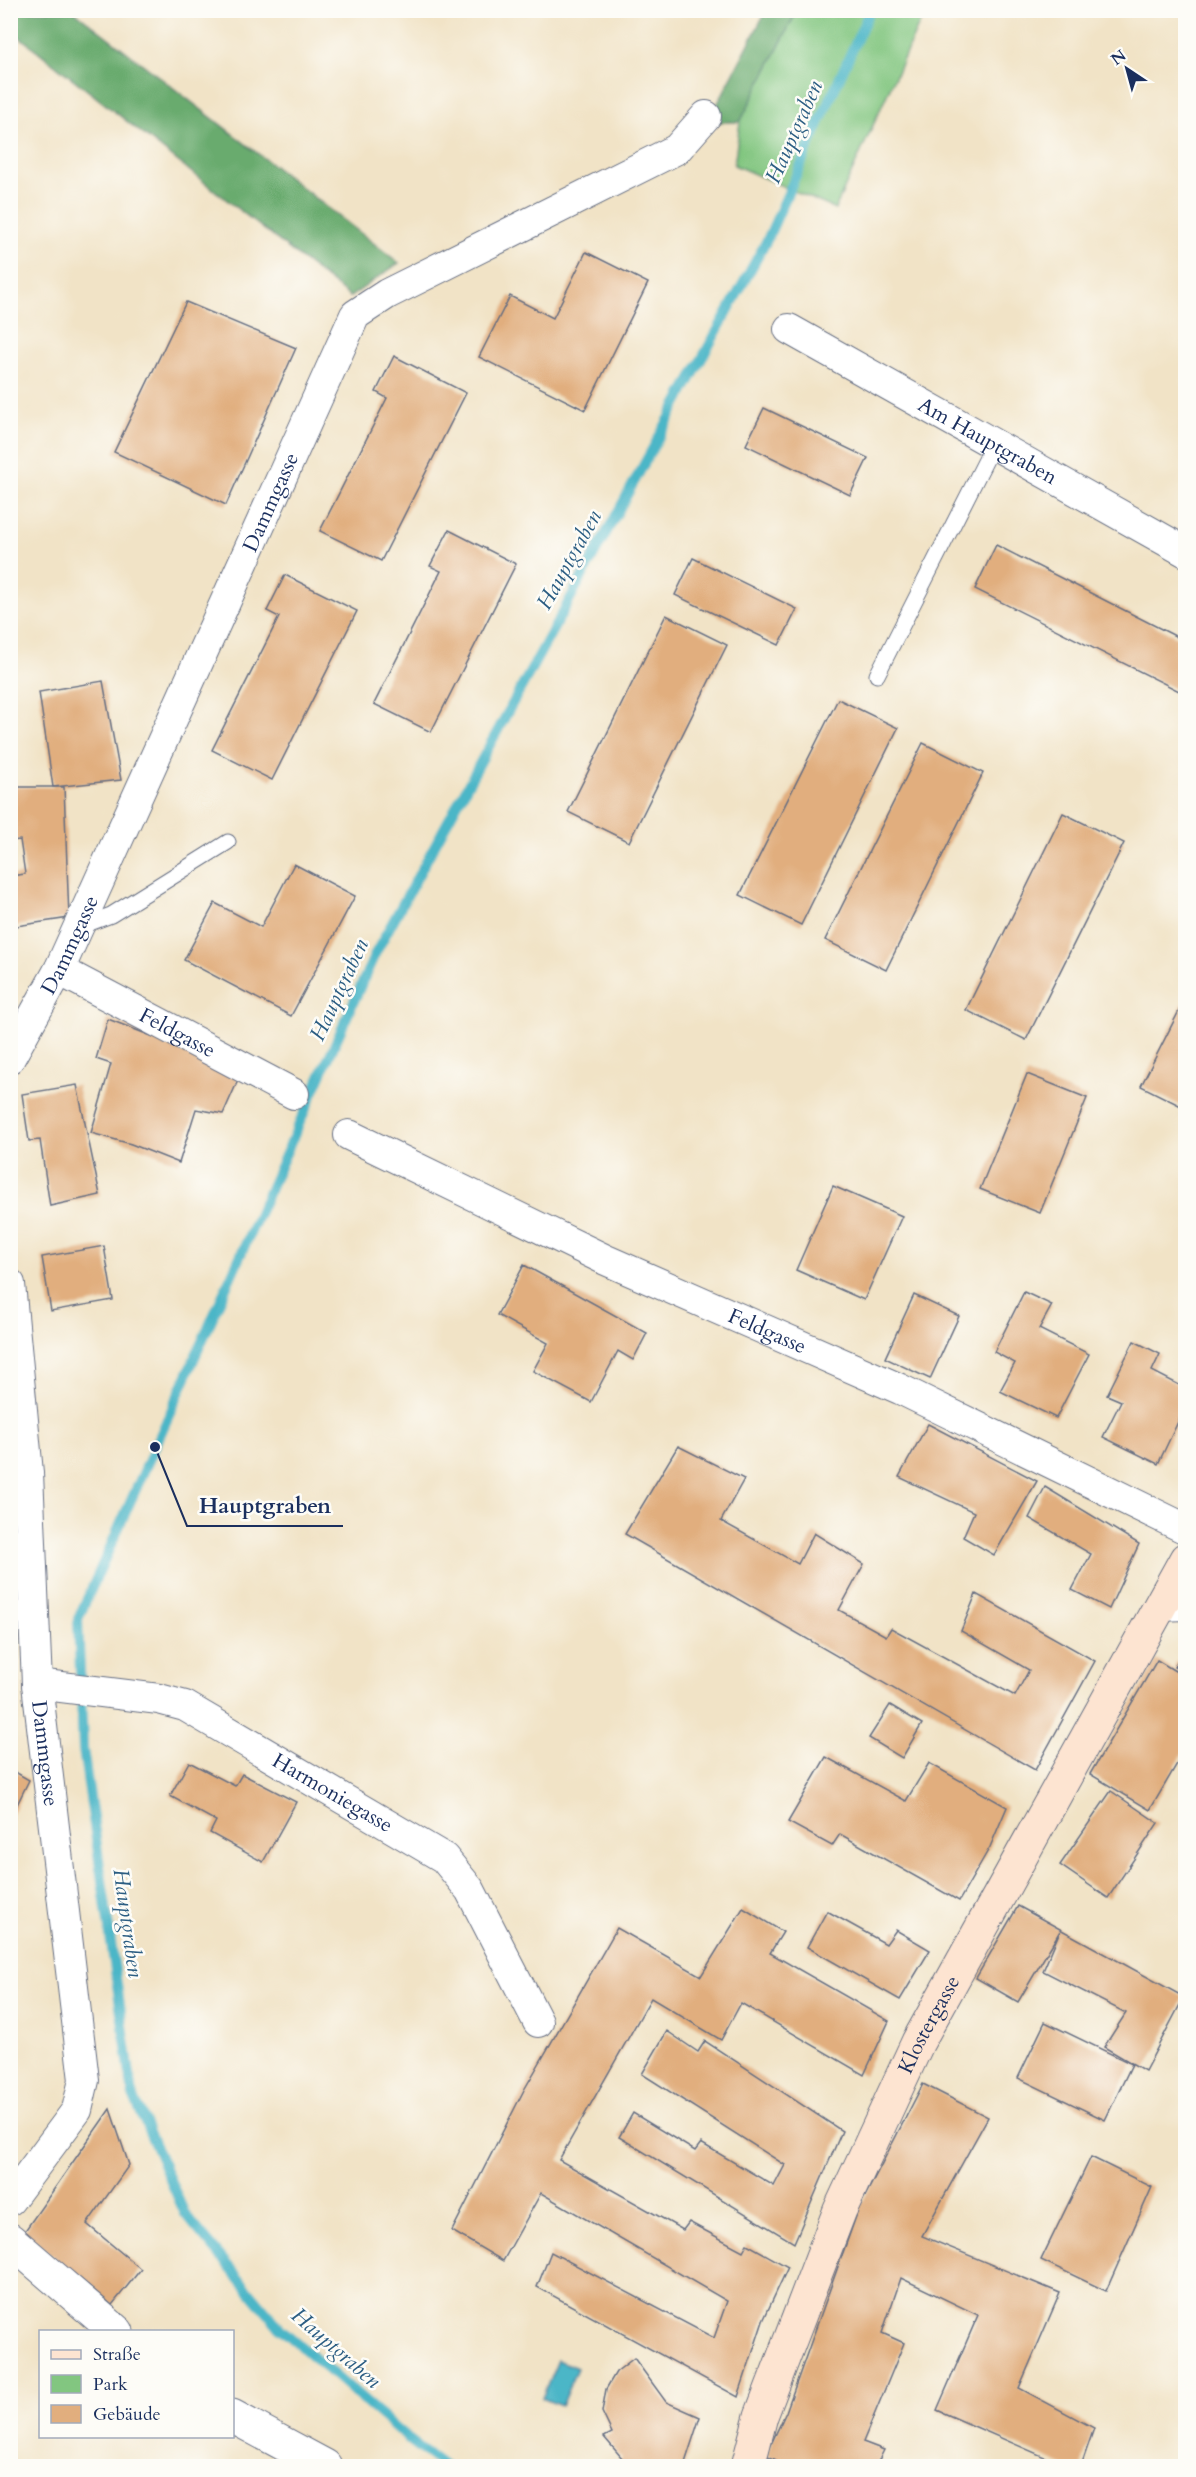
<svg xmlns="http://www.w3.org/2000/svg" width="1196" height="2477" viewBox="0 0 1196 2477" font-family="Cardo,serif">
  <rect width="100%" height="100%" fill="#fdfcf7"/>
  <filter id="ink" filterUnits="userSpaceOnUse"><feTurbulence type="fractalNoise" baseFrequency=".0167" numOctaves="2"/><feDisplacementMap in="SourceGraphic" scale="12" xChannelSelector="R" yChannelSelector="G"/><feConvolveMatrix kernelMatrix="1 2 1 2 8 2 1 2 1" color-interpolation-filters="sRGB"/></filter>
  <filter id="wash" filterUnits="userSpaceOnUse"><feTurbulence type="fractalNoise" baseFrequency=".008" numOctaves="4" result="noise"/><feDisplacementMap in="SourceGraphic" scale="24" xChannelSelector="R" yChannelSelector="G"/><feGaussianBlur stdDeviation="1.35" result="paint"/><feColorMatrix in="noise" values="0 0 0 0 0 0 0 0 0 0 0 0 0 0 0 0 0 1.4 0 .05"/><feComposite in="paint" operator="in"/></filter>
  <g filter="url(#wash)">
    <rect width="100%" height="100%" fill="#f1e3c6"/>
    <path fill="#82c680" stroke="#4e7a6f" stroke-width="1.5" d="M797,11H925L835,209L734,165L740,122Z"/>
    <g fill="#69ab6e" stroke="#426d66" stroke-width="1.5">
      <path d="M10,11H74L399,263L350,297L11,30Z"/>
      <path d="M766,11H797L740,122H708Z"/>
    </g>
    <path fill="#4bb6c7" stroke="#337292" stroke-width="1.5" d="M558,2360L577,2368L561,2406L542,2398Z"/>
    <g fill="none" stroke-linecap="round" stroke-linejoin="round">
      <path stroke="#4bb6c7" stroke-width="10" d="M444,2466L412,2442L280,2328L185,2214L133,2095L83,1749L78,1619L375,954L767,240L870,10"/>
    </g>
    <g id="blocks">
      <g fill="#e1ae7e">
        <path d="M586,252L648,283L585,410L479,357L510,296L553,318Z"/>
        <path d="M186,302L296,348L226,505L114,452Z"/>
        <path d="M394,356L466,393L381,561L320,531L387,398L376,392Z"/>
        <path d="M764,408L868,458L850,495L746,445Z"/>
        <path d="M449,530L516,564L431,732L374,704L441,571L430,566Z"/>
        <path d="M996,545L1185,641V688L1183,693L975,589Z"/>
        <path d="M693,558L797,609L779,645L675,595Z"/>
        <path d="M285,575L357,611L272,780L212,750L279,617L267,611Z"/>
        <path d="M666,615L727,645L629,842L568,812Z"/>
        <path d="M103,681L121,780L53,787L39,692Z"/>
        <path d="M838,699L898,728L801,925L740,895Z"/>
        <path d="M923,743L983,773L886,970L825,940Z"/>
        <path d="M10,787H64L69,918L10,927V876L25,874L20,840L10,841Z"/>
        <path d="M1063,813L1124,843L1026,1040L966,1010Z"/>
        <path d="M294,864L355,896L291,1016L184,960L215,903L261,927Z"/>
        <path d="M1185,999V1108L1141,1086Z"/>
        <path d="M108,1019L159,1039L239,1078L223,1114L196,1109L179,1163L131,1144L91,1133L111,1064L96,1059Z"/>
        <path d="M1027,1074L1087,1098L1040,1213L980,1189Z"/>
        <path d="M77,1085L100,1195L50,1206L40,1140L29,1141L22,1094Z"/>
        <path d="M833,1186L902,1216L864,1300L796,1270Z"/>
        <path d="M104,1246L113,1300L51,1311L42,1257Z"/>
        <path d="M524,1265L647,1333L633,1360L618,1351L591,1402L533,1371L548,1343L497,1315Z"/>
        <path d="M1024,1292L1052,1305L1039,1329L1089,1354L1056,1418L1000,1391L1015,1363L994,1352Z"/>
        <path d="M914,1295L959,1316L930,1379L885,1358Z"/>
        <path d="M1134,1341L1160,1354L1152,1371L1185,1388V1407L1158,1464L1103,1437L1121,1401L1107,1395Z"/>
        <path d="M928,1424L1037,1481L994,1555L963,1537L974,1512L899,1477Z"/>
        <path d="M678,1446L744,1479L721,1521L798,1564L814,1533L864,1564L839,1610L886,1636L891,1628L1015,1696L1029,1670L961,1631L976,1594L1095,1661L1035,1770L625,1534Z"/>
        <path d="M1045,1487L1139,1544L1109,1609L1072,1590L1091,1554L1029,1518Z"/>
        <path d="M1185,1648V1673L1174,1667Z"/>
        <path d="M1157,1660L1185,1677V1750L1150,1810L1090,1774Z"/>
        <path d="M890,1705L922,1724L902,1758L869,1738Z"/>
        <path d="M826,1757L906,1801L929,1763L1007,1807L990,1847L959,1901L840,1834L832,1846L788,1822Z"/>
        <path d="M189,1762L235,1786L242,1774L296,1802L263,1862L210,1833L216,1821L170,1796Z"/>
        <path d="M10,1769L29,1780L10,1819Z"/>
        <path d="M1111,1791L1158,1823L1108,1898L1060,1865Z"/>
        <path d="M1018,1906L1184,1997L1145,2071L1104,2047L1126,2013L1043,1971L1060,1931L1018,2002L976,1978Z"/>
        <path d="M743,1908L783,1932L770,1953L889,2021L864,2075L741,2003L721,2040L651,1998L559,2160L683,2230L689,2222L743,2251L747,2244L788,2267L763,2321L738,2397L537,2287L551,2252L714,2338L727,2301L541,2193L503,2261L452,2231L524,2090L617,1928L701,1976Z"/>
        <path d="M827,1911L886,1944L896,1930L930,1950L900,2000L807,1947Z"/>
        <path d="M1045,2022L1132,2064L1105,2120L1018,2078Z"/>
        <path d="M667,2031L698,2052L705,2041L842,2131L794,2243L619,2137L633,2113L695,2151L701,2143L774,2186L785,2165L642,2074Z"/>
        <path d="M923,2084L988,2117L922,2236L1060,2293L1019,2388L1094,2428L1081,2466H1065L937,2410L978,2315L901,2278L882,2333L904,2343L863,2442L884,2450L876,2466H775L776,2460L766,2455L786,2412L859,2208Z"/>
        <path d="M110,2109L129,2165L87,2224L141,2269L112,2305L24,2232Z"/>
        <path d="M1091,2157L1152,2187L1106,2291L1041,2260Z"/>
        <path d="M634,2358L666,2402L700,2417L684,2466H614L622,2458L604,2437L612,2433L602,2412L606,2389L616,2372Z"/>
      </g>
    </g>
  </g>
  <g filter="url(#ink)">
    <use href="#blocks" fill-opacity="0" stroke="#666e82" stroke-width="1.5"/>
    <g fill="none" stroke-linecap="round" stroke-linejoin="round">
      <g stroke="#666e82" stroke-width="17">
        <g id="service">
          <path d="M877,675L994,444"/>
          <path d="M79,927L111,915L228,842"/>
          <path d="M10,1610L36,1624"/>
        </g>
      </g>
      <g stroke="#666e82" stroke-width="32">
        <g id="minor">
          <path id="s1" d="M789,329L1186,552"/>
          <path id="s2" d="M59,970L294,1094"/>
          <path id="s3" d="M10,1058L59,970L355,315L387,294L677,149L706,116"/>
          <path id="s4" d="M349,1135L606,1260L900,1389L1186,1529"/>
          <path id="s5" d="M10,1284L28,1473L37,1684L84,2080L77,2110L10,2200"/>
          <path d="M1160,1606L1186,1605"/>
          <path id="s6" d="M37,1684L159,1699L185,1706L444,1858L470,1890L538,2022"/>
        </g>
      </g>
      <g stroke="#666e82" stroke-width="35">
        <g id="tertiary">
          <path d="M10,2240L117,2332"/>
          <path d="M232,2416L325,2466"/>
        </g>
      </g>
      <g stroke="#666e82" stroke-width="35">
        <g id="secondary">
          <path id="s7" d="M748,2466L761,2416L840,2210L918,2042L1186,1559"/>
        </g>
      </g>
      <use href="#service" stroke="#fff" stroke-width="15"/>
      <use href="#minor" stroke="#fff" stroke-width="30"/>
      <use href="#tertiary" stroke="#fff" stroke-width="33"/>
      <use href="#secondary" stroke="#fde4d1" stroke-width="33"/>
    </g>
  </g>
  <g text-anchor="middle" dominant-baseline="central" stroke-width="5" stroke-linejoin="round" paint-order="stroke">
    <g font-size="21" fill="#1b2f5e" stroke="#fdfcf7">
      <text stroke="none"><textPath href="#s1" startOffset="228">Am Hauptgraben</textPath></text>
      <text stroke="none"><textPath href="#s3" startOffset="614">Dammgasse</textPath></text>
      <text stroke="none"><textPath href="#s3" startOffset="128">Dammgasse</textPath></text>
      <text stroke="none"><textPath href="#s2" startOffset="134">Feldgasse</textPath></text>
      <text stroke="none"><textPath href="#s4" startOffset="462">Feldgasse</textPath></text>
      <text stroke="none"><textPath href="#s5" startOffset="471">Dammgasse</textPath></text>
      <text stroke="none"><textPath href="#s6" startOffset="321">Harmoniegasse</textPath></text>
      <text stroke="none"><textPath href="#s7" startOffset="478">Klostergasse</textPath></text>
    </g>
    <g font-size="22" font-style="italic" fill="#2c5e83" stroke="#fdfcf7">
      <text transform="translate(794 132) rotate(-66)">Hauptgraben</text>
      <text transform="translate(569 560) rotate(-61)">Hauptgraben</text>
      <text transform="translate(339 990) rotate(-65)">Hauptgraben</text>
      <text transform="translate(128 1923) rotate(82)">Hauptgraben</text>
      <text transform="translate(336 2348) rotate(41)">Hauptgraben</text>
    </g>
  </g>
  <path fill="none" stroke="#1b2f5e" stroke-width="2" d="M155 1447L187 1526H343"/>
  <circle fill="#1b2f5e" stroke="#fdfcf7" stroke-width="2" cx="155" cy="1447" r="6"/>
  <g font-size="22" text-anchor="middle" font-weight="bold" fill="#1b2f5e" stroke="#fdfcf7" stroke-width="5" stroke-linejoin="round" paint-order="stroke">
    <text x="265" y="1513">Hauptgraben</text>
  </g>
  <rect width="1196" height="2477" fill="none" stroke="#fdfcf7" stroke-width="36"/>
  <rect x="39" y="2330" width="195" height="108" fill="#fdfcf7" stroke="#a3aaba" stroke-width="1.5"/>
  <rect x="51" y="2350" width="30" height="9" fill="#fde4d1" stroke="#a3aaba" stroke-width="1.5"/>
  <text x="93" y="2360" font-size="18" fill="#1b2f5e">Straße</text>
  <rect x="51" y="2375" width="30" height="18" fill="#82c680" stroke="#a3aaba" stroke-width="1.5"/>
  <text x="93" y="2390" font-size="18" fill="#1b2f5e">Park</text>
  <rect x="51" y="2405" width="30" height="18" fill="#e1ae7e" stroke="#a3aaba" stroke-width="1.5"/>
  <text x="93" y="2420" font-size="18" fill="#1b2f5e">Gebäude</text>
  <g transform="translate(1127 69) rotate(324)" stroke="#fdfcf7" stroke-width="4.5" paint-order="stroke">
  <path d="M0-4.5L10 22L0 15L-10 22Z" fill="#1b2f5e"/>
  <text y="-9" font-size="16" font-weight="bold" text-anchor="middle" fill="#1b2f5e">N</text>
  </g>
</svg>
